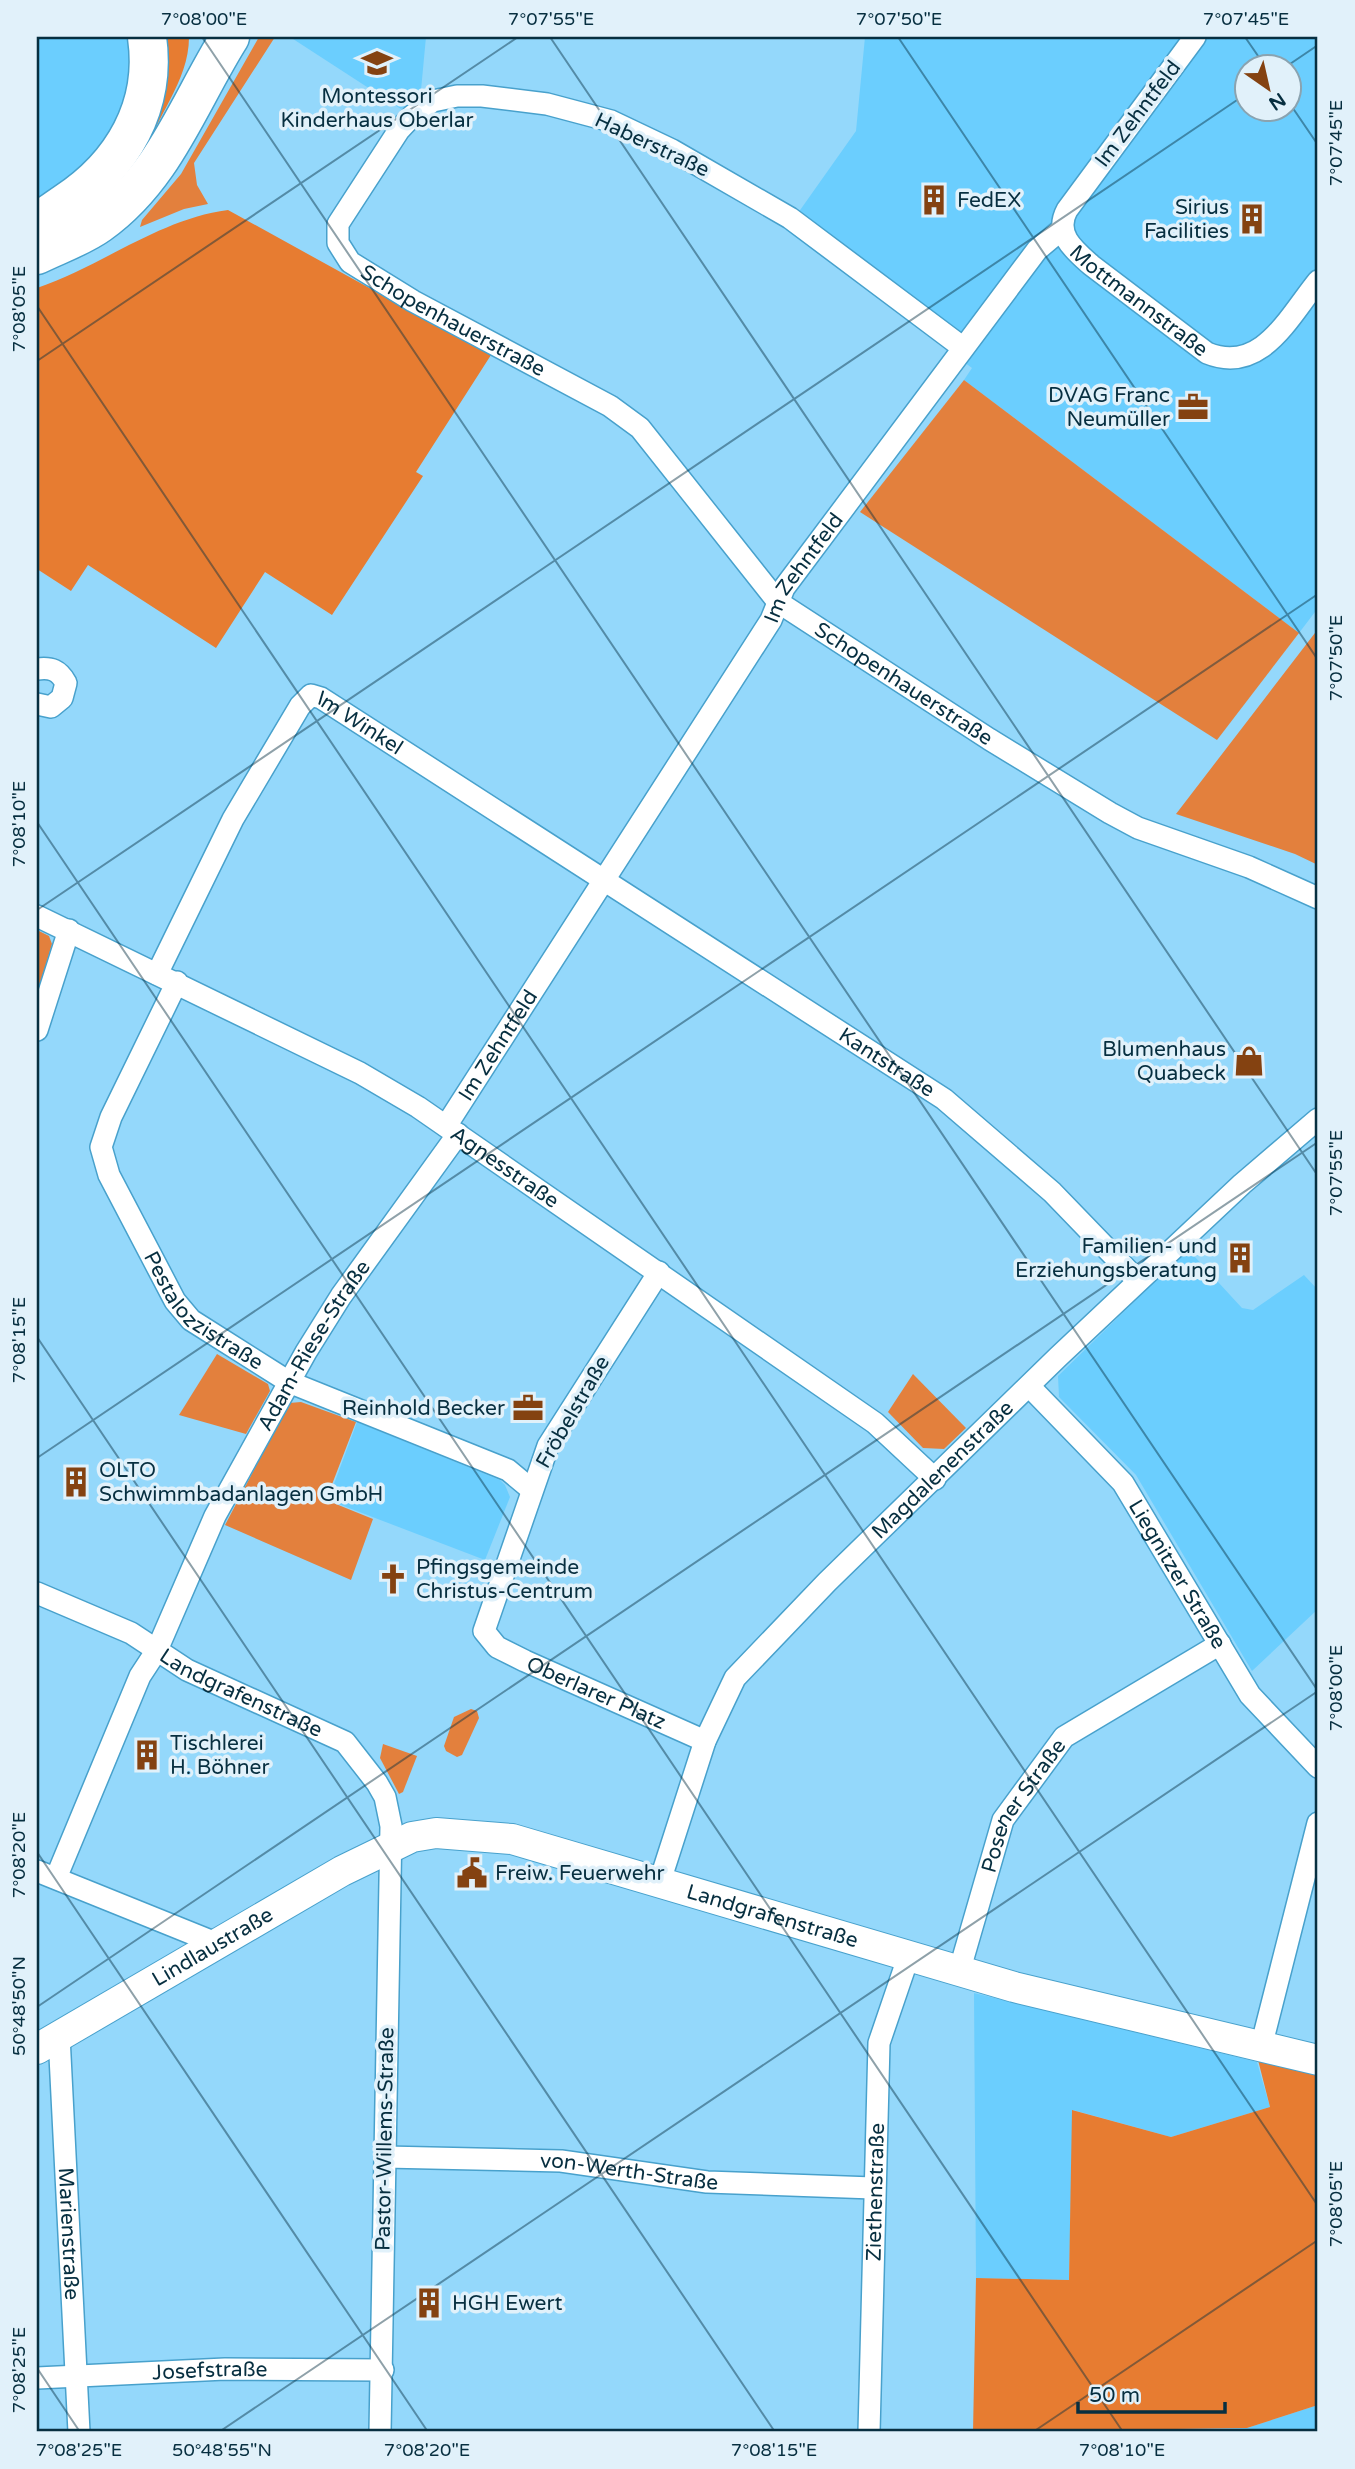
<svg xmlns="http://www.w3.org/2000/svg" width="1355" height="2469" viewBox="0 0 1355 2469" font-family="'Varela Round',sans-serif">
  <rect width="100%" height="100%" fill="#94d8fb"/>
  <g fill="#6bcefe" fill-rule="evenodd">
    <path d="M37,37H134L131,97L96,163L37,207Z"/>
    <path d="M290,37H426L421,90L416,98L401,109Z"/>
    <path d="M865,37H1318V608L1299,633L964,380L972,368L786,230L856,131ZM1246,66H1288V108H1246Z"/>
    <path d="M1184,1253L1195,1257L1242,1308L1253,1310L1304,1275L1318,1290V1609L1252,1671L1136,1475L1059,1397L1058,1376Z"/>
    <path d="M357,1422L500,1480L505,1485L510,1497L485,1560L328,1500Z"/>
    <path d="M974,1993L1257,2062L1270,2107L1171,2137L1073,2110L1069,2280L976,2278Z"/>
    <path d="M1318,2405V2432H1127L1247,2428Z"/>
  </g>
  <g fill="#e3803d">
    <path d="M259,37H275L194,163L197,185L208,204L184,209L140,227L142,220L181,174Z"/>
    <path d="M964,380L1299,633L1217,740L860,512Z"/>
    <path d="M1318,629V865L1295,854L1176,814Z"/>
    <path d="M37,930L49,936L52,944L37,994Z"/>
    <path d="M217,1354L268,1384L270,1391L246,1434L179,1415Z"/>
    <path d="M913,1374L966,1428L944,1449L923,1448L888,1412Z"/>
    <path d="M301,1402L356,1422L326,1500L373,1519L351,1580L225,1525L289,1403Z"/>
    <path d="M471,1709L477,1711L479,1718L462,1755L457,1757L446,1751L444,1746L454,1717Z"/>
    <path d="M383,1744L417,1756L403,1792L399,1794L380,1758Z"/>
  </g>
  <g fill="#e77c31">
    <path d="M160,37H189C189,83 154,117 143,161L65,218Z"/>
    <path d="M228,210L491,355L416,472L423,476L332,615L265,572L216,648L88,565L71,591L37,569V288C102,266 159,219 228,210Z"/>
    <path d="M1258,2060L1318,2072V2405L1247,2428L973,2432L976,2278L1069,2280L1072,2110L1171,2137L1270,2107Z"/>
  </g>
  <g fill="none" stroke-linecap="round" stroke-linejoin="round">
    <g stroke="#48a1cc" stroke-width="24">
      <g id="street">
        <path id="s1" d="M1195,37L1067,210C1054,234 1074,250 1091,265L1207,353C1261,375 1288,318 1318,281"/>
        <path id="s2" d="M962,347L790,218L672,150L611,121L547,104L482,96H457L433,101L413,115L399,130L338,224V243L350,262L413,301L610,406L640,428L778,602L989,739L1110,813L1138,828L1249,867L1318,898"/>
        <path d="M37,669C51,667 59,670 66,683L62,698L51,707L37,704"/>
        <path id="s3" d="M37,916L360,1073L418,1107L875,1423L935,1479"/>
        <path id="s4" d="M157,974L233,819L300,706L311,695L321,698L944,1099L1052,1192L1138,1281"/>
        <path id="s5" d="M177,982L111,1117L101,1147L109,1175L175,1301L191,1320L289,1382L508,1470L532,1490"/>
        <path d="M37,1030L69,930"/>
        <path id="s6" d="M446,1126L771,620L784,588L1037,250L1062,229"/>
        <path id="s7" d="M659,1272L548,1446L484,1631L497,1647L525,1661L705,1741"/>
        <path id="s8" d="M1030,1387L1123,1483L1250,1695L1318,1767"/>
        <path id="s9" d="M37,1593L131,1633L187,1670L345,1742L377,1783L385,1797L391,1826L380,2432"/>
        <path d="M37,1871L218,1944"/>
        <path id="s10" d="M56,1878L140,1676L157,1650L215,1516L306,1352L341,1296L458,1134"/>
        <path id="s11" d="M659,1884L705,1741L735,1678L827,1582L1058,1357L1242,1184L1318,1119"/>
        <path id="s12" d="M959,1972L1003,1820L1064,1737L1220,1644"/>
        <path id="s13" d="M59,2036L79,2432"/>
        <path d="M1261,2047L1318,1823"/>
        <path id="s14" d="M385,2157L561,2161L707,2182L873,2188"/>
        <path id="s15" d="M37,2378L225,2369L383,2370"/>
        <path id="s16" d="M869,2432L879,2043L908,1958"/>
      </g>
    </g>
    <g stroke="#48a1cc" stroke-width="32">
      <g id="secondary">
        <path id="s17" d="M37,2049L342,1871L412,1837L436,1833L512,1839L1014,1987L1318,2060"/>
      </g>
    </g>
    <g stroke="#48a1cc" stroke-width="41">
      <g id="highway">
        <path d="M37,220C47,217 56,209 65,203C123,165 157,106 147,37"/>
        <path d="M37,255C57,245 81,237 99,224C165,177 189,102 230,37"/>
      </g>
    </g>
    <use href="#street" stroke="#fff" stroke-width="21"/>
    <use href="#secondary" stroke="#fff" stroke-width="30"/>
    <use href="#highway" stroke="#fff" stroke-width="38"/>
  </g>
  <path fill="none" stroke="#072f40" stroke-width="2" stroke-opacity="0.45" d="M202,37L1318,1691M550,37L1318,1176M898,37L1318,660M1245,37L1265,66M1287,66L1318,45M1288,101L1318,145M37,306L1318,2206M37,361L518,37M37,822L1123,2432M37,910L1246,94M37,1337L775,2432M37,1458L1318,594M37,1852L428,2432M37,2007L1318,1142M37,2368L80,2432M219,2432L1318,1691M1033,2432L1318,2240"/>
  <defs>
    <g id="school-bare" transform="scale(2.415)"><path d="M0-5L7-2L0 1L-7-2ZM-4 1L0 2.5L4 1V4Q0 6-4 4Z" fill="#844211" stroke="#e1f1fa" stroke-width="2.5" paint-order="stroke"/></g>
    <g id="building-bare" transform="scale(2.415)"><path d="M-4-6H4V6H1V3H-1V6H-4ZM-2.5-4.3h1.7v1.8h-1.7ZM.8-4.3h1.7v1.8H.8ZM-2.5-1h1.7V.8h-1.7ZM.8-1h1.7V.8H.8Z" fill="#844211" stroke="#e1f1fa" stroke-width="2.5" paint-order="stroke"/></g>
    <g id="office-bare" transform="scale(2.415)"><path d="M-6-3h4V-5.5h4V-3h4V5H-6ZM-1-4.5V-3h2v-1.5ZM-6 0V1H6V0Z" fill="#844211" stroke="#e1f1fa" stroke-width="2.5" paint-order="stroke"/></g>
    <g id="shop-bare" transform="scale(2.415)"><path d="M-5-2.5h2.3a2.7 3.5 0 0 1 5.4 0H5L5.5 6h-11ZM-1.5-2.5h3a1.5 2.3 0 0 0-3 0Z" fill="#844211" stroke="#e1f1fa" stroke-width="2.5" paint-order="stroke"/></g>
    <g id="church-bare" transform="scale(2.415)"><path d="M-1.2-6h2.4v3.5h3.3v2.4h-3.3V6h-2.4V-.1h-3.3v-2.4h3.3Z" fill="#844211" stroke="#e1f1fa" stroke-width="2.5" paint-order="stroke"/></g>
    <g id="civic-bare" transform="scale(2.415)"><path d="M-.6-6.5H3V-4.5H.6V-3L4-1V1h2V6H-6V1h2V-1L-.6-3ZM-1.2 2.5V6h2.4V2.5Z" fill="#844211" stroke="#e1f1fa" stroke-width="2.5" paint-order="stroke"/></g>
  </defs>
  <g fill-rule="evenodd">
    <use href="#school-bare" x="377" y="63"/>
    <use href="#building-bare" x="934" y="200"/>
    <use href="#building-bare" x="1252" y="219"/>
    <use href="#office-bare" x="1193" y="407"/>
    <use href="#shop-bare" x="1249" y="1061"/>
    <use href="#building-bare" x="1240" y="1258"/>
    <use href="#office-bare" x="528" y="1408"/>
    <use href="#building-bare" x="76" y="1482"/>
    <use href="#church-bare" x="393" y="1579"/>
    <use href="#building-bare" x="147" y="1755"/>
    <use href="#civic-bare" x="472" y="1873"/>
    <use href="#building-bare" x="429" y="2303"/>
  </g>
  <g text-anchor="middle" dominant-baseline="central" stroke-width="7" stroke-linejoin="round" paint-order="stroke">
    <g font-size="21" fill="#072f40" stroke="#e1f1fa" text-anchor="start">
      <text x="377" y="96" text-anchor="middle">Montessori<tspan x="377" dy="24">Kinderhaus Oberlar</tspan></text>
      <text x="957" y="200">FedEX</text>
      <text x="1229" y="207" text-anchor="end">Sirius<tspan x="1229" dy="24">Facilities</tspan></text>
      <text x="1170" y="395" text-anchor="end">DVAG Franc<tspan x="1170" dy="24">Neumüller</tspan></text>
      <text x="1226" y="1049" text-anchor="end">Blumenhaus<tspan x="1226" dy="24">Quabeck</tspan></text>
      <text x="1217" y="1246" text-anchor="end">Familien- und<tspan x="1217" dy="24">Erziehungsberatung</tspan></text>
      <text x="505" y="1408" text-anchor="end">Reinhold Becker</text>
      <text x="99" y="1470">OLTO<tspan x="99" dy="24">Schwimmbadanlagen GmbH</tspan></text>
      <text x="416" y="1567">Pfingsgemeinde<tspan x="416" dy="24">Christus-Centrum</tspan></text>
      <text x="170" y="1743">Tischlerei<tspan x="170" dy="24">H. Böhner</tspan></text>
      <text x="495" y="1873">Freiw. Feuerwehr</text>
      <text x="452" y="2303">HGH Ewert</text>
    </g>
    <g font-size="21" fill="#072f40" stroke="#e1f1fa">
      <text transform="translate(1138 114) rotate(-53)">Im Zehntfeld</text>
      <text transform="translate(652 145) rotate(25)">Haberstraße</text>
      <text stroke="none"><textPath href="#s1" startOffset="341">Mottmannstraße</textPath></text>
      <text stroke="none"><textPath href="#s2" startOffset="917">Schopenhauerstraße</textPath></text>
      <text stroke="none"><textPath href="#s6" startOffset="663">Im Zehntfeld</textPath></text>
      <text stroke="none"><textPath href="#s2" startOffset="1505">Schopenhauerstraße</textPath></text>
      <text stroke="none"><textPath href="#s4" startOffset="376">Im Winkel</textPath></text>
      <text stroke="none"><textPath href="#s6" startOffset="96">Im Zehntfeld</textPath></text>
      <text stroke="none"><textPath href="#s4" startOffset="1003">Kantstraße</textPath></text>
      <text stroke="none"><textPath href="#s3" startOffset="532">Agnesstraße</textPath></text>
      <text stroke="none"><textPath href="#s5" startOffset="380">Pestalozzistraße</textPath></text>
      <text stroke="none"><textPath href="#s10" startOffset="593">Adam-Riese-Straße</textPath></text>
      <text transform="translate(573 1412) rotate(-60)">Fröbelstraße</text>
      <text stroke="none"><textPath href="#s11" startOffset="514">Magdalenenstraße</textPath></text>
      <text stroke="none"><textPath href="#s8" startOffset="240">Liegnitzer Straße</textPath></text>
      <text stroke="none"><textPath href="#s9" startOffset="228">Landgrafenstraße</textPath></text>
      <text stroke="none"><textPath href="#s7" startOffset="532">Oberlarer Platz</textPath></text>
      <text stroke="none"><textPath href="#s12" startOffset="180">Posener Straße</textPath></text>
      <text stroke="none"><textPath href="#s17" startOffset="803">Landgrafenstraße</textPath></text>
      <text stroke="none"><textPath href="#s17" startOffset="203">Lindlaustraße</textPath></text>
      <text transform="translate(385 2139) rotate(-89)">Pastor-Willems-Straße</text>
      <text stroke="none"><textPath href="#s14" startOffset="245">von-Werth-Straße</textPath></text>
      <text stroke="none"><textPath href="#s16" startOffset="240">Ziethenstraße</textPath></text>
      <text stroke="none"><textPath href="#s13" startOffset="198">Marienstraße</textPath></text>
      <text stroke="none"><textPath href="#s15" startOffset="173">Josefstraße</textPath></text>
    </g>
  </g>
  <rect width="1355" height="2469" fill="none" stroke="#e1f1fa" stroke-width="77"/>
  <g transform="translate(1268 88) rotate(146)"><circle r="33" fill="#e1f1fa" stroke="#8aa3b0" stroke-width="2"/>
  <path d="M0-5L12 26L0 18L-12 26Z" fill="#844211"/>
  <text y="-10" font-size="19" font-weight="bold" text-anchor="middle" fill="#072f40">N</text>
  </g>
  <path d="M1078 2402v10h147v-10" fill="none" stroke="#072f40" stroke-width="3.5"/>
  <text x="1089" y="2402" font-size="21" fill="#072f40" stroke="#e1f1fa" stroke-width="5" paint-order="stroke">50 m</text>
  <rect x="38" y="38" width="1278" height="2392" fill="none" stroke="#072f40" stroke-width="2.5"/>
  <g font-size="18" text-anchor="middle" fill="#072f40">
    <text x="204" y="25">7°08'00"E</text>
    <text x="551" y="25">7°07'55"E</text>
    <text x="899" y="25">7°07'50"E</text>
    <text x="1246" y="25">7°07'45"E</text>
    <text transform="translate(1336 143) rotate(-90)" y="6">7°07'45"E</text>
    <text transform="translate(19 309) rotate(-90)" y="6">7°08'05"E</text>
    <text transform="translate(1336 658) rotate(-90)" y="6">7°07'50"E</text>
    <text transform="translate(19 824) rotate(-90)" y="6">7°08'10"E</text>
    <text transform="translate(1336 1173) rotate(-90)" y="6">7°07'55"E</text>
    <text transform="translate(19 1340) rotate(-90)" y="6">7°08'15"E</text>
    <text transform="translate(1336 1688) rotate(-90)" y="6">7°08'00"E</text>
    <text transform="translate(19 1855) rotate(-90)" y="6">7°08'20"E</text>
    <text transform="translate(19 2006) rotate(-90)" y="6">50°48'50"N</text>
    <text transform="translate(1336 2204) rotate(-90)" y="6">7°08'05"E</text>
    <text transform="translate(19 2370) rotate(-90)" y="6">7°08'25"E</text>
    <text x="79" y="2456">7°08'25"E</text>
    <text x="222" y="2456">50°48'55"N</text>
    <text x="427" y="2456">7°08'20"E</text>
    <text x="774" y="2456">7°08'15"E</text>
    <text x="1122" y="2456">7°08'10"E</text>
  </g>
</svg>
